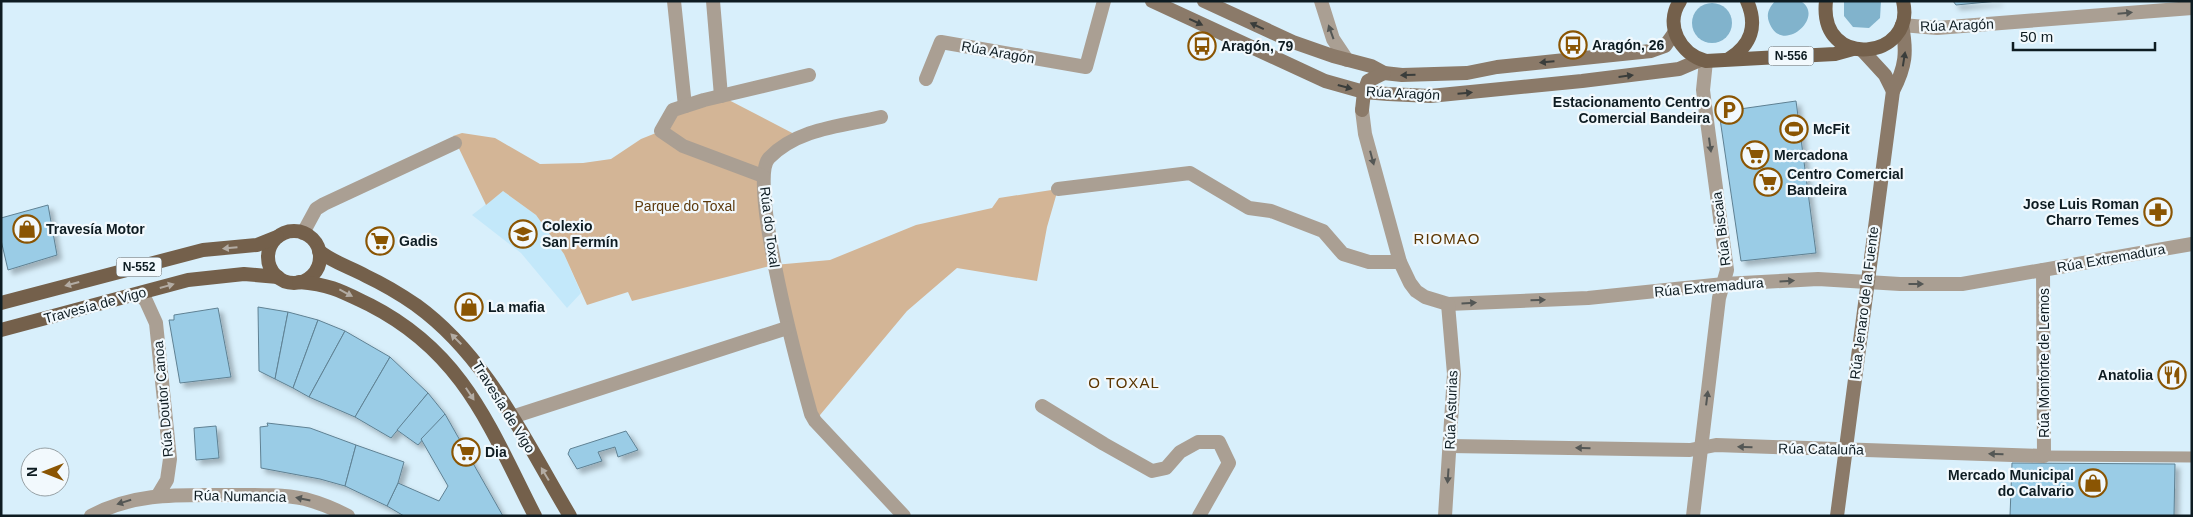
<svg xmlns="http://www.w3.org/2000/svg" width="2193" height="517" viewBox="0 0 2193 517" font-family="Arial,sans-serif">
  <defs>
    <filter id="shadow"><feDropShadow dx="4.5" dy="4.5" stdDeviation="2.5" flood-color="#0004"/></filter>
  </defs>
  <rect width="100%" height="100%" fill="#d8effb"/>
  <path fill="#c3e8fa" d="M503,191L536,215L564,254L581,293L567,308L521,253L472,215Z"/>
  <path fill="#d3b596" d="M721,96L798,136L768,159L774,265L830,260L916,225L992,208L999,198L1058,189L1047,227L1037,281L957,268L907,311L815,421L774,265L632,301L628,292L587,305L564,254L536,215L503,191L486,205L453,136L462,133L495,138L540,164L583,163L611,159L641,139L661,131L673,110Z"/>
  <g fill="#81b3cc">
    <path d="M1775,1C1782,1 1796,0 1802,2C1825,18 1781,56 1769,22C1766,14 1769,8 1775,1Z"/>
    <path d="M1844,1H1881L1880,18L1869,28L1853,27L1844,16Z"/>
    <circle cx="1712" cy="23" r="20"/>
  </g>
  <g fill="#9acce6" stroke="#5f8193" filter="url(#shadow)">
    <path d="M1953,1H1998L1956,5Z"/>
    <path d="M1796,101L1816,253L1741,261L1719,112Z"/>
    <path d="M48,205L57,255L8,270L1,240V218Z"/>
    <path d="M258,307L288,312L275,379L259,371Z"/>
    <path d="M218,308L231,377L180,383L169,320H174V315Z"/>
    <path d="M288,312L318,320L293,388L275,379Z"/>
    <path d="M318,320L345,331L309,397L293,388Z"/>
    <path d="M345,331L390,357L355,417L309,397Z"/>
    <path d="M390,357L428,393L391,438L355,417Z"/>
    <path d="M428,393L445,414L418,445L397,430Z"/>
    <path d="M445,414L503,516H404L387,506L398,483L439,501L448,486L421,439Z"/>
    <path d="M267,423L310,428L356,445L345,486L320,479L261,468L260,427L268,426Z"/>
    <path d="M216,426L219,458L196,460L194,428Z"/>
    <path d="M626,431L638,450L618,457L615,447L598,452L602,461L577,469L568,454L570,449Z"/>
    <path d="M356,445L404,462L398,483L387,506L345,486Z"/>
    <path d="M2012,463L2175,464L2174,516H2010Z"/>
  </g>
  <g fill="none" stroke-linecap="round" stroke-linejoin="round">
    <path stroke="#aa9f93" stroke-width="11" d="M2044,456L2192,457"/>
    <g stroke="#aa9f93" stroke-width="14">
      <path d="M674,1L685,106"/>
      <path d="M713,1L721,96"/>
      <path d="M1321,1L1333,39L1347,60"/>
      <path d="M1902,25L1937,28L2192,8"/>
      <path d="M926,79L941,42L1086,67L1104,1"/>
      <path d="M1362,110L1365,134L1400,262L1410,283L1416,291L1425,297L1448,304L1588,298L1724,284L1818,279L1900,284H1962L2192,244"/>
      <path d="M881,117C843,126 798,128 769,158C747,181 801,378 811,414L815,421L904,516"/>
      <path d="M763,176L683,146L661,131L673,110L704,100L809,75"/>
      <path d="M1058,189L1190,173L1249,208L1271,211L1323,231L1343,254L1369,262H1400"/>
      <path d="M303,233L316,209L324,204L455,143"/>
      <path d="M139,294L146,301L156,323L170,459L167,480L158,495"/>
      <path d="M1042,406L1104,444L1152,471L1166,468L1180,452L1198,442H1219L1229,463L1199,516"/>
      <path d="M512,417L787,328"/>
      <path d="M1450,446L1690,450L1716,445L2044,456L2043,270"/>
      <path d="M91,516C135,492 181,495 229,495C255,495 280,494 305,499C320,503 335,509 348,516"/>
      <path d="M1445,516L1454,374L1448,304"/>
      <path d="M1693,516L1719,298L1727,270L1705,106L1703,90L1706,61"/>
    </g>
    <g stroke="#8b7a69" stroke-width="14">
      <path d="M1152,1L1325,81L1364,92L1388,94L1430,96L1582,81L1679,69L1700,60"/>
      <path d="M1204,1L1293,42L1333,56L1371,66L1384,73L1402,75L1467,73L1497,67L1651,51L1665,46L1675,32"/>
      <path d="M1862,50L1885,75L1893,91"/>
      <path d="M1362,110L1364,92L1368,81L1384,73"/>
      <path d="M1837,516L1893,91C1906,66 1907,52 1902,25"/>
    </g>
    <g stroke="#74604b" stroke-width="14">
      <path d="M1680,1C1664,25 1680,54 1706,61L1835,54L1853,49"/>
      <path d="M1826,1C1818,71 1917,60 1903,1"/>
      <path d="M1729,59C1751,45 1758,26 1747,1"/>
      <circle cx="294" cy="257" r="26"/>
      <path d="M319,251C334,263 350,267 366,276C383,284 400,294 416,305C488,357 525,441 570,516"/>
      <path d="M299,282C332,285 341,291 370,305C464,353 490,428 535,516"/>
      <path d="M1,303L203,250L257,245L277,237"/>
      <path d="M1,330L188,280L244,274L278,277"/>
    </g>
  </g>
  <defs><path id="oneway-solid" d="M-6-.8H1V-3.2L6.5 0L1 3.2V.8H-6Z" transform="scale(1.25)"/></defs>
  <g fill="#545755">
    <use href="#oneway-solid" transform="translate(2125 13) rotate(-5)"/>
    <use href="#oneway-solid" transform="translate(1331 32) rotate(-110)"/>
    <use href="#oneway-solid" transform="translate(1710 145) rotate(82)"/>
    <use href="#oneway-solid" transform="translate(1372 158) rotate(75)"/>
    <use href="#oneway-solid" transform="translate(1787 281) rotate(-3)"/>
    <use href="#oneway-solid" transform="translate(1916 284)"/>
    <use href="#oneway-solid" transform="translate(1538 300) rotate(-2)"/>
    <use href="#oneway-solid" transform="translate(1469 303) rotate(-4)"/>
    <use href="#oneway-solid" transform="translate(1707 398) rotate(-83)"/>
    <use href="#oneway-solid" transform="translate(1745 447) rotate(-178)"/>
    <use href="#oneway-solid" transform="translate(1583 448) rotate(-179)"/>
    <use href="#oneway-solid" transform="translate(1996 454) rotate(-178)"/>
    <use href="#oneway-solid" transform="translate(1448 476) rotate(94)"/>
    <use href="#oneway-solid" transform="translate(303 499) rotate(-168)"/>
    <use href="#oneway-solid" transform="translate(124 502) rotate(163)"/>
  </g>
  <g fill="#3a3d3b">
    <use href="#oneway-solid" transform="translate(1196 22) rotate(25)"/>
    <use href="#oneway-solid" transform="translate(1257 26) rotate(-155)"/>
    <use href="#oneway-solid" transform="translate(1904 59) rotate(-81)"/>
    <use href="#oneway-solid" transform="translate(1547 62) rotate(175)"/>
    <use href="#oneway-solid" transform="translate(1408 75) rotate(179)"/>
    <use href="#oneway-solid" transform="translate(1626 76) rotate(-7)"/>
    <use href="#oneway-solid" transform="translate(1345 87) rotate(15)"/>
    <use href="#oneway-solid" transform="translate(1465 93) rotate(-5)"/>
  </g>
  <g fill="#b3aca4">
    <use href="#oneway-solid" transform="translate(230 248) rotate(175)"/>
    <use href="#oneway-solid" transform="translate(72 284) rotate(165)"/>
    <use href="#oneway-solid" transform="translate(167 286) rotate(-16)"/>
    <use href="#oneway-solid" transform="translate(346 293) rotate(28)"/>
    <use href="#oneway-solid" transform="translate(456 339) rotate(-135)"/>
    <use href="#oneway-solid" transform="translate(470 394) rotate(56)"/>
    <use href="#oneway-solid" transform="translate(545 474) rotate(-121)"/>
  </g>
  <defs>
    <g id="bus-ring" transform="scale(1.4375)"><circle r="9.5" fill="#f2f9fd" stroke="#8a5503" stroke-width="1.5"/><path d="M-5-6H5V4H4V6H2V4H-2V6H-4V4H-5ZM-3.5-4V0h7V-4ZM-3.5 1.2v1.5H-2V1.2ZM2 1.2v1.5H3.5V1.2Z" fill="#8a5503"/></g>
    <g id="parking-ring" transform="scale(1.4375)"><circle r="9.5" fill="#f2f9fd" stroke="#8a5503" stroke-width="1.5"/><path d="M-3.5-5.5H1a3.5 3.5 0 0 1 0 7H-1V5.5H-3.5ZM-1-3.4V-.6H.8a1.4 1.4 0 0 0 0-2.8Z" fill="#8a5503"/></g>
    <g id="stadium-ring" transform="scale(1.4375)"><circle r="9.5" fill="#f2f9fd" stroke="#8a5503" stroke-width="1.5"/><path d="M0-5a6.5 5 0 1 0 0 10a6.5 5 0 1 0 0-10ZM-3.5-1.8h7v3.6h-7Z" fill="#8a5503"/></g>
    <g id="supermarket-ring" transform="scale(1.4375)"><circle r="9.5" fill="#f2f9fd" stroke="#8a5503" stroke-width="1.5"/><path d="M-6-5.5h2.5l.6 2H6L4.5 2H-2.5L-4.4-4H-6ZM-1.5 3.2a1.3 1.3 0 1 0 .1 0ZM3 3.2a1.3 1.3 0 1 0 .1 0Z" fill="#8a5503"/></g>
    <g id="pharmacy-ring" transform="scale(1.4375)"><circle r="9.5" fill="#f2f9fd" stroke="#8a5503" stroke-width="1.5"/><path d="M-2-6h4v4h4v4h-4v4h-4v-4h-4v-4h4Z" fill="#8a5503"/></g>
    <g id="shop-ring" transform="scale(1.4375)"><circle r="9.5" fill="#f2f9fd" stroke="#8a5503" stroke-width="1.5"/><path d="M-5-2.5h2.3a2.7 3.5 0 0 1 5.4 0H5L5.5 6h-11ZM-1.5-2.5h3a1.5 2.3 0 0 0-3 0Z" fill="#8a5503"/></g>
    <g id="school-ring" transform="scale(1.4375)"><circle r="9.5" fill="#f2f9fd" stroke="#8a5503" stroke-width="1.5"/><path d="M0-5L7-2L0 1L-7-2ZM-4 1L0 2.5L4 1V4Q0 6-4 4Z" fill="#8a5503"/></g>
    <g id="restaurant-ring" transform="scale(1.4375)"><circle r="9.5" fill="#f2f9fd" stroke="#8a5503" stroke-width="1.5"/><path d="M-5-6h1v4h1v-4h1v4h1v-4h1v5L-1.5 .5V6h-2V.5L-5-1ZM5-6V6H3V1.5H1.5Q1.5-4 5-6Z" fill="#8a5503"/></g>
  </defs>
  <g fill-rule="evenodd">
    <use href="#bus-ring" x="1573" y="45"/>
    <use href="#bus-ring" x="1202" y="46"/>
    <use href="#parking-ring" x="1729" y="110"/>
    <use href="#stadium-ring" x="1794" y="129"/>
    <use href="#supermarket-ring" x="1755" y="155"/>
    <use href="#supermarket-ring" x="1768" y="182"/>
    <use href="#pharmacy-ring" x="2158" y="212"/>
    <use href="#shop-ring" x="27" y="229"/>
    <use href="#school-ring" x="523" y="234"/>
    <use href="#supermarket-ring" x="380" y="241"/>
    <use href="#shop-ring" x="469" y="307"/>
    <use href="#restaurant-ring" x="2172" y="375"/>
    <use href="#supermarket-ring" x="466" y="452"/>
    <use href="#shop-ring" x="2093" y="483"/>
  </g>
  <g text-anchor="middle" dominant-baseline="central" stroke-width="4.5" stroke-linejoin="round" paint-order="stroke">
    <g fill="#f2f9fd" stroke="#525e64" stroke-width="1">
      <rect x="1768.5" y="46.5" width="45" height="19" rx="4"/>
      <rect x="116.5" y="257.5" width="45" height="19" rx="4"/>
    </g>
    <g font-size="12" font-weight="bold" fill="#0e1c22">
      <text x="1791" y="56">N-556</text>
      <text x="139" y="267">N-552</text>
    </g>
    <g font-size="14" fill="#0e1c22" stroke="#f2f9fd">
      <text transform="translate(1957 25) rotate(-2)">Rúa Aragón</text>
      <text transform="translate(998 52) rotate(10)">Rúa Aragón</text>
      <text transform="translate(1403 93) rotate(3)">Rúa Aragón</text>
      <text transform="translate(770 227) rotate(83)">Rúa do Toxal</text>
      <text transform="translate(1721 229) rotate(-97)">Rúa Biscaia</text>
      <text transform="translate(2111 258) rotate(-10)">Rúa Extremadura</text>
      <text transform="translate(1709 287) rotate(-5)">Rúa Extremadura</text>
      <text transform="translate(1864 303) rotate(-83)">Rúa Jenaro de la Fuente</text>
      <text transform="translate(95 305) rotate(-15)">Travesía de Vigo</text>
      <text transform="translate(2044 363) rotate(-90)">Rúa Monforte de Lemos</text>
      <text transform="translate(163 399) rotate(-95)">Rúa Doutor Canoa</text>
      <text transform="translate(504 407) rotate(58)">Travesía de Vigo</text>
      <text transform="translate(1451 410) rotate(-88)">Rúa Asturias</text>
      <text transform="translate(1821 449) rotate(1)">Rúa Cataluña</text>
      <text transform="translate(240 496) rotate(1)">Rúa Numancia</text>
    </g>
    <g font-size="14" font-weight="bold" fill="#0e1c22" stroke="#f2f9fd" text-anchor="start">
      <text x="1592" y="45">Aragón, 26</text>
      <text x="1221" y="46">Aragón, 79</text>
      <text x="1710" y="102" text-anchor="end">Estacionamento Centro<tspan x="1710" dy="16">Comercial Bandeira</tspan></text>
      <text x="1813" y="129">McFit</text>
      <text x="1774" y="155">Mercadona</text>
      <text x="1787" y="174">Centro Comercial<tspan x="1787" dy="16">Bandeira</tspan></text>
      <text x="2139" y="204" text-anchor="end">Jose Luis Roman<tspan x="2139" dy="16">Charro Temes</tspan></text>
      <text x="542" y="226">Colexio<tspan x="542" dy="16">San Fermín</tspan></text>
      <text x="46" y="229">Travesía Motor</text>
      <text x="399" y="241">Gadis</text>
      <text x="488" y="307">La mafia</text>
      <text x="2153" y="375" text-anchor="end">Anatolia</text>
      <text x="485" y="452">Dia</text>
      <text x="2074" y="475" text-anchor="end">Mercado Municipal<tspan x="2074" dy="16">do Calvario</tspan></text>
    </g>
    <g font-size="14" fill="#5d3a0d" stroke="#f2f9fd">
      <text x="685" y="206">Parque do Toxal</text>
    </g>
    <g font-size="15" letter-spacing="1" fill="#5b3602" stroke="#f2f9fd">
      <text x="1447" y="238">RIOMAO</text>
      <text x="1124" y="382">O TOXAL</text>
    </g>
  </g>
  <rect width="2193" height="517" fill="none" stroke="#0e1c22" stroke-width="5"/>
  <g transform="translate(45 472) rotate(270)"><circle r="24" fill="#f2f9fd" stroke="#97a1a5"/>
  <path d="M0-4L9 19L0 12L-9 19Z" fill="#8a5503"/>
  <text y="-8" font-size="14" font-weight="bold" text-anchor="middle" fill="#0e1c22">N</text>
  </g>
  <path d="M2013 42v8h142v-8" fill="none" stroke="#0e1c22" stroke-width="2.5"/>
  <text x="2020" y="42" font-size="15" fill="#0e1c22" stroke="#f2f9fd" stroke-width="4" paint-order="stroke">50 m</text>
</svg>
